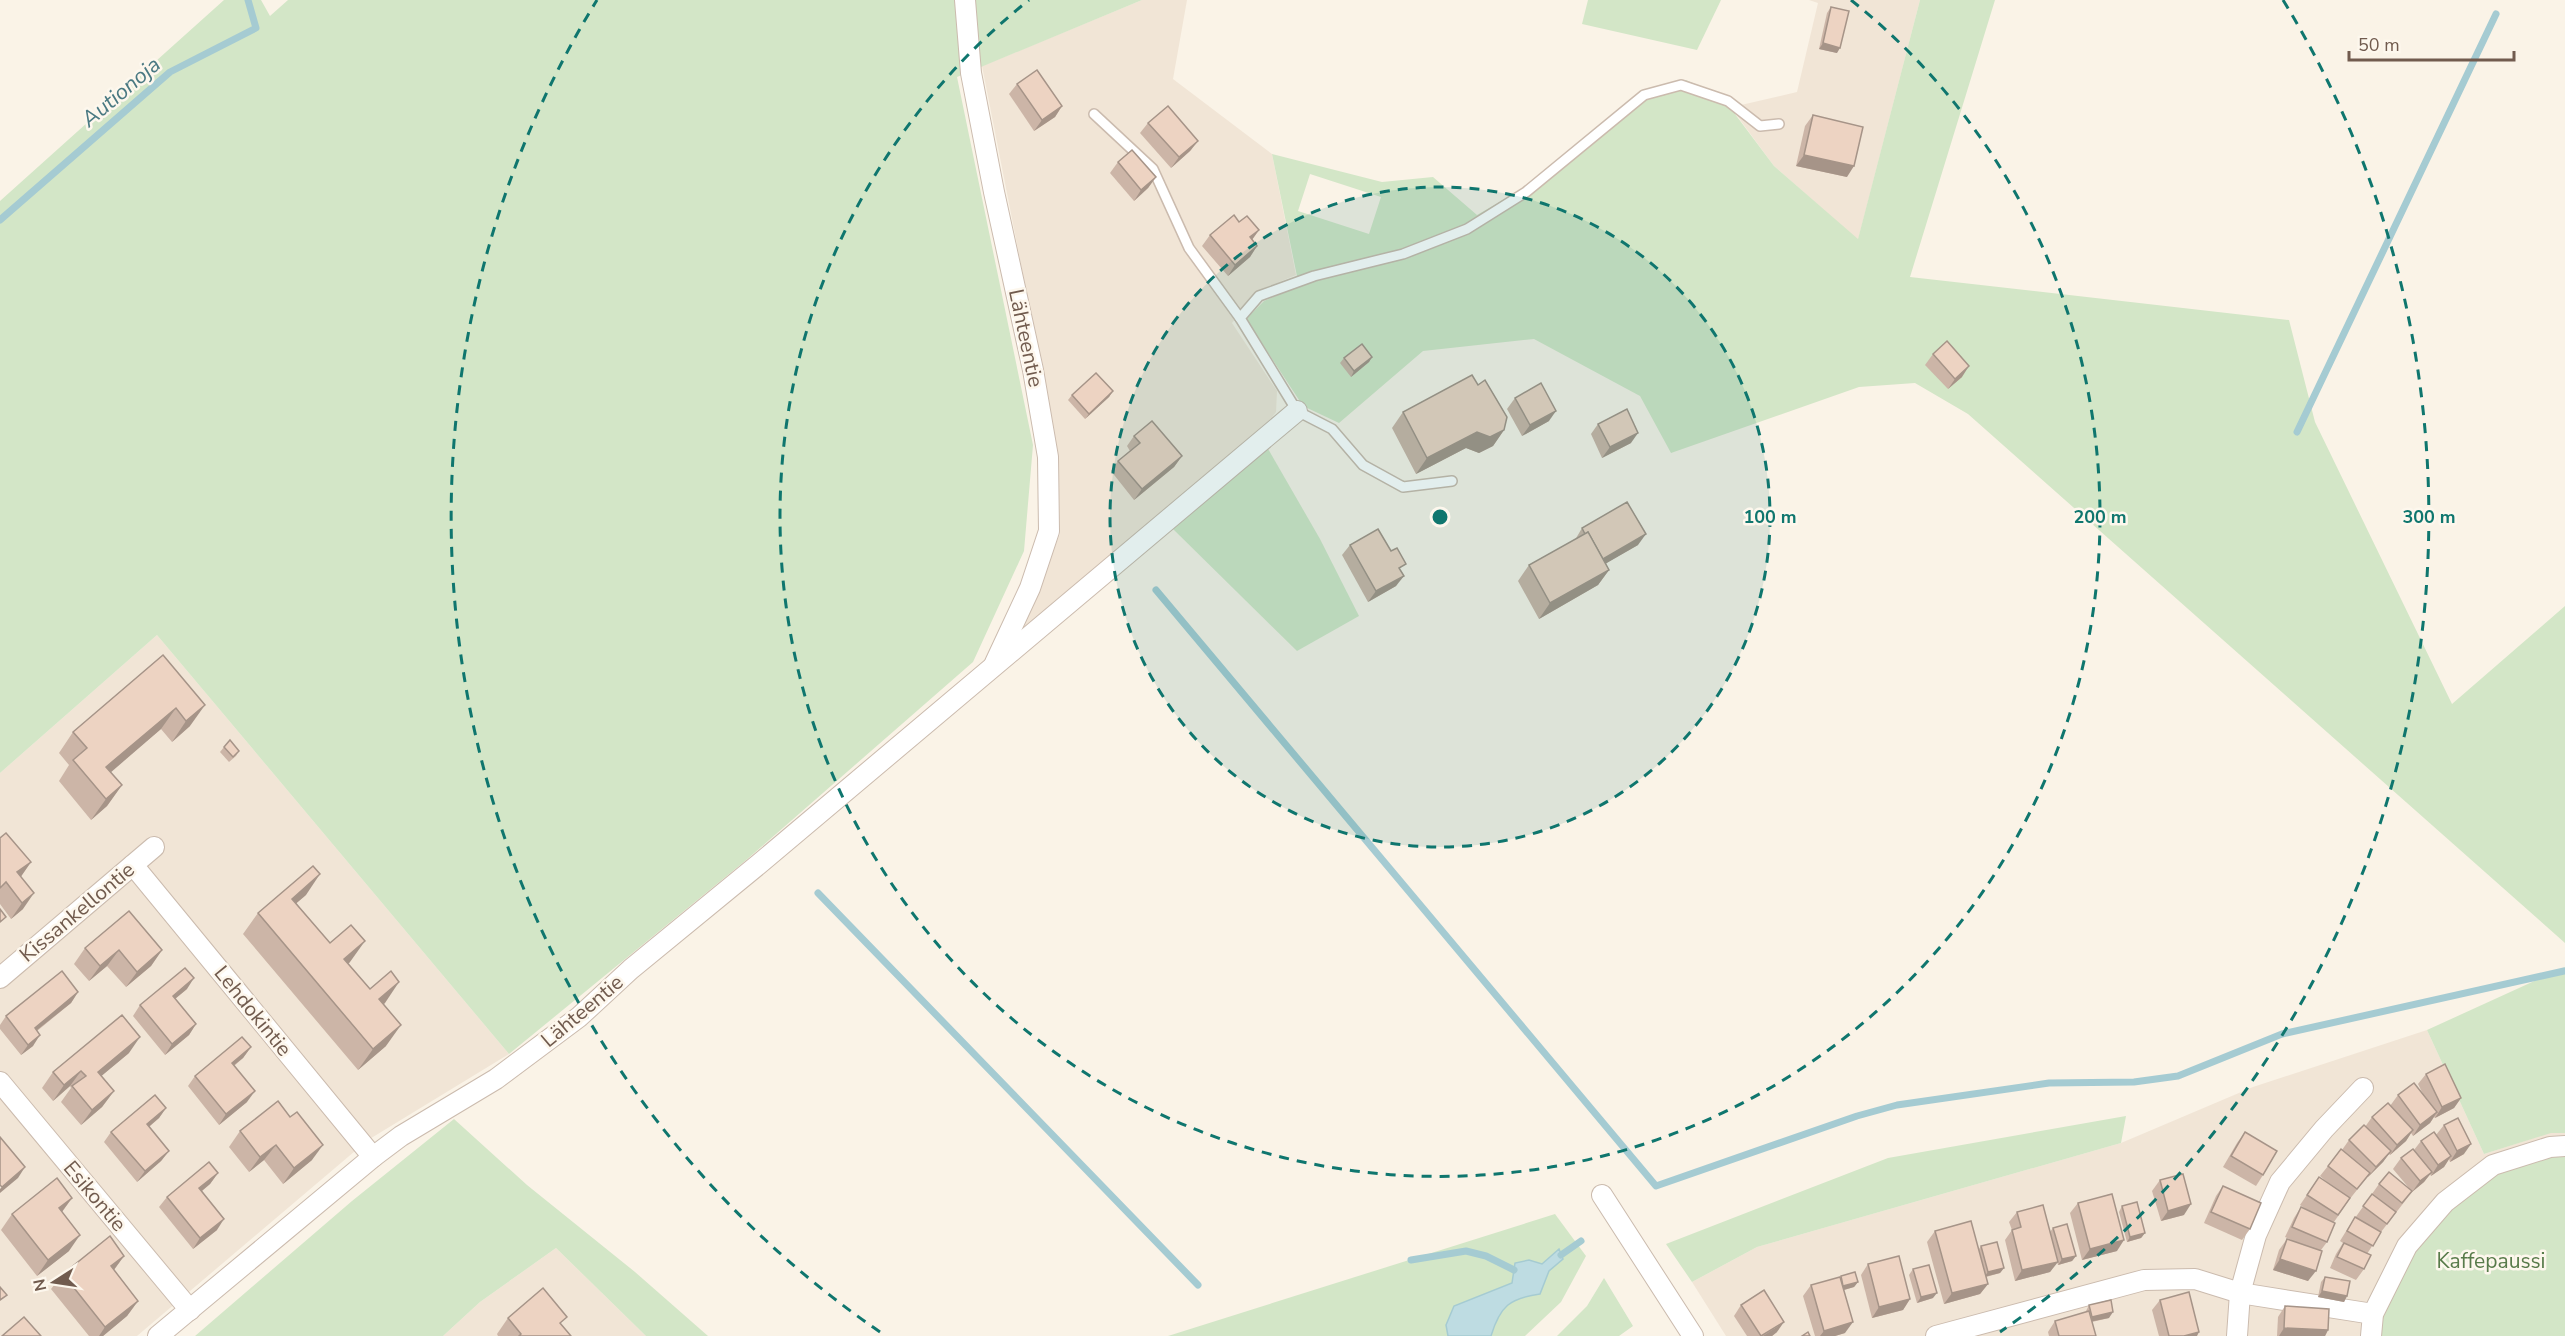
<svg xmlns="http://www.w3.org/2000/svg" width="2565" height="1336" viewBox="0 0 2565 1336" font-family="'Nunito Sans',sans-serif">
  <rect width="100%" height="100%" fill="#faf3e7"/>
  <g fill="#f1e5d6">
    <path d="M1142,0H1187L1173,79L1272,154L1296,275L1255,292L1232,323L1277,391L1276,412L1255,439L1021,630L1060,534L1058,453L982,66Z"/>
    <path d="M1809,0H1920L1858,240L1774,166L1735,113L1741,105L1797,92L1818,3Z"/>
    <path d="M157,635L509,1054L368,1140L137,1336H0V773Z"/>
    <path d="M2427,1030L2484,1154L2552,1132L2565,1133V1336H1726L1692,1282L1757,1247L2121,1143L2253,1087Z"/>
    <path d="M556,1248L646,1336H443L480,1302Z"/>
  </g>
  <g fill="#d3e6c7" fill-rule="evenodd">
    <path d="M224,0H261L270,16L288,0H1142L957,77L1033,445L1024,551L973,662L745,861L509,1054L157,635L0,773V201Z"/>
    <path d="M1588,0H1721L1697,50L1582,24Z"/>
    <path d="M1920,0H1995L1910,277L2289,320L2315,422L2452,704L2565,606V943L1968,414L1915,383L1859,387L1671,453L1640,396L1534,339L1423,351L1339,423L1303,406L1246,319L1264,301L1299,286L1272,154L1382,182L1433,177L1477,215L1522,189L1642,92L1686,80L1741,105L1735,114L1774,166L1858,239ZM1310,174L1381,197L1369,234L1298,211Z"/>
    <path d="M1267,447L1320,539L1359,616L1297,651L1173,529Z"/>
    <path d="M2565,967V1133H2551L2484,1154L2427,1030Z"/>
    <path d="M2126,1116L2121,1143L1757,1247L1692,1282L1666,1244L1888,1158Z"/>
    <path d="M454,1119L527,1185L635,1272L708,1336H646L556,1248L480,1302L443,1336H195L352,1201Z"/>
    <path d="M2565,1146V1336H2371L2407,1246L2493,1165Z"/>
    <path d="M1555,1214L1586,1256L1561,1302L1525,1336H1168Z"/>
    <path d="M1604,1278L1633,1326L1619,1336H1557L1587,1306Z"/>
  </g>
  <path fill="#bedce2" stroke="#a5cbd2" stroke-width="1.5" d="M1559,1249L1563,1259L1549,1271L1540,1294C1510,1298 1500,1306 1491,1336H1448L1446,1325L1454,1306L1512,1283L1515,1263L1529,1260L1542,1264Z"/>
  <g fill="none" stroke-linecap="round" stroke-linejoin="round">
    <g stroke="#a5cbd2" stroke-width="7">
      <path d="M0,220L170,72L256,28L248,0"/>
      <path d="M2297,432L2496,14"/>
      <path d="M1156,590L1656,1186L1857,1116L1897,1105L2049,1083L2134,1082L2178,1076L2282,1034L2564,971"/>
      <path d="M818,893L1198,1285"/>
      <path d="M1561,1255L1581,1241"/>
      <path d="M1411,1260L1466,1251L1486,1256L1514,1270"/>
    </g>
    <g stroke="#cbbbae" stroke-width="12">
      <g id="lane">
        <path d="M1094,114L1153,169L1189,248L1240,318"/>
        <path d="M1452,481L1403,487L1363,465L1332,429L1297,411L1240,318L1259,296L1314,276L1403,254L1467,229L1526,192L1644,95L1681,85L1728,101L1760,126L1779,124"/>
      </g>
    </g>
    <g stroke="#cbbbae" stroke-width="22">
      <g id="street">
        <path d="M965,0L971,73L994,192L1033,370L1048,457L1049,531L1030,588L995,663"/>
        <path d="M133,865L373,1157"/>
        <path d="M0,978L154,847"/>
        <path d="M0,1082L190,1310"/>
        <path d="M1602,1195L1693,1336"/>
        <path d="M158,1336L373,1157L401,1136L496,1079L579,1017L631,969L759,864L1297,411"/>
        <path d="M1936,1336L2144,1280L2195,1279L2240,1293L2373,1314"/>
        <path d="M2237,1336L2240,1293L2256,1235L2280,1182L2324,1129L2363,1088"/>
        <path d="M2371,1336L2373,1314L2407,1246L2445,1202L2493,1165L2550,1147L2565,1146"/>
      </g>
    </g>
    <use href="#lane" stroke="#fff" stroke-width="9"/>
    <use href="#street" stroke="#fff" stroke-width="20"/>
  </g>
  <g fill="#ccb5a7">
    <path d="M1831,7L1837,53L1819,49L1827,13Z"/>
    <path d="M1017,84L1062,106L1055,117L1034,131L1009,94Z"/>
    <path d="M1813,115L1847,177L1796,166L1805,126Z"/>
    <path d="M1148,123L1198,141L1190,151L1171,168L1140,133Z"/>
    <path d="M1118,162L1156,177L1148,188L1134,201L1110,173Z"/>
    <path d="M1239,222L1259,230L1252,240L1257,246L1250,257L1228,276L1202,246L1210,235Z"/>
    <path d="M1933,354L1962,377L1948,389L1925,365Z"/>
    <path d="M1372,357L1369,362L1351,377L1340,363L1344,358Z"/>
    <path d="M1113,391L1109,397L1085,419L1068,400L1072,395Z"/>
    <path d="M1515,398L1549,421L1522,436L1507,409Z"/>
    <path d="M1403,412L1504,430L1493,446L1479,453L1466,448L1416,474L1392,428Z"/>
    <path d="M1598,424L1631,443L1602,458L1591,434Z"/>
    <path d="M1134,436L1182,456L1174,467L1134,500L1111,471L1118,461L1130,451L1127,446Z"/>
    <path d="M1582,528L1638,545L1606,563L1609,570L1598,585L1539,619L1518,581L1529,565L1575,540Z"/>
    <path d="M1350,545L1401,572L1396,586L1368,602L1342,555Z"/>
    <path d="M163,655L190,726L172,742L161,729L110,772L122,785L107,806L91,820L59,781L69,765L59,753L73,732Z"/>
    <path d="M224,747L239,751L236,756L229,762L220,752Z"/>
    <path d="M0,838L31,862L21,876L23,909L11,919L0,904Z"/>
    <path d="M306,895L296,903L330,943L350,962L348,964L370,989L385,1003L383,1004L386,1046L358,1070L243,934L258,913Z"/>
    <path d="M85,948L162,950L151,966L126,987L107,966L89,981L74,964Z"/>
    <path d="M187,989L175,999L196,1024L189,1035L165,1055L133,1016L140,1005Z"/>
    <path d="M78,992L71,1003L37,1031L33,1046L21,1055L0,1029V1025L6,1016Z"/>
    <path d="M251,1047L243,1058L234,1066L247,1102L219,1125L188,1086L195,1076Z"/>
    <path d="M129,1053L101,1076L114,1091L102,1107L81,1125L61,1102L71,1088L70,1086L53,1101L42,1088L53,1072Z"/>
    <path d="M2426,1074L2461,1098L2454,1108L2435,1118L2434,1117L2430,1123L2413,1136L2411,1133L2406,1141L2390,1155L2389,1154L2383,1162L2368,1177V1176L2349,1200L2334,1222L2327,1242L2321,1250L2308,1281L2273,1270L2279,1250L2287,1239L2294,1241L2285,1237L2294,1218L2301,1207L2306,1209L2300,1205L2319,1177L2329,1184L2320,1176L2328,1166L2342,1150L2349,1140L2365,1127L2372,1117L2390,1106L2398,1095L2423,1094L2418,1084Z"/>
    <path d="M278,1101L312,1160L283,1184L264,1160L249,1172L229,1147L240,1131Z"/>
    <path d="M166,1108L159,1118L149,1127L169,1151L161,1161L137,1182L104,1142L111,1132Z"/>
    <path d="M2444,1125L2464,1154L2450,1162L2449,1159L2444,1167L2431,1176L2430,1174L2424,1182L2412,1192L2381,1232L2367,1254L2364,1269L2356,1280L2330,1268L2336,1254L2343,1243L2340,1241L2348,1228L2379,1184L2409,1188L2393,1169L2401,1158L2414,1150L2421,1141L2436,1135Z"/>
    <path d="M2245,1132L2263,1175L2256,1186L2223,1167L2237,1143Z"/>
    <path d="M218,1173L210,1184L202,1191L217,1230L193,1249L159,1207L167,1197Z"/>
    <path d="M2160,1180L2184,1215L2161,1221L2152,1191Z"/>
    <path d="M2223,1186L2250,1229L2242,1240L2204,1223L2216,1196Z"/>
    <path d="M72,1198L62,1212L69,1251L37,1276L1,1230L12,1214Z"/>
    <path d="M2078,1203L2117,1251L2082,1260L2070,1213Z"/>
    <path d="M2122,1206L2145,1233L2141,1238L2127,1242L2119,1212Z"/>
    <path d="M2017,1212L2050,1232L2053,1228L2076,1256L2072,1261L2058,1265L2057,1262L2050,1272L2015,1281L2005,1240L2012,1230L2009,1222Z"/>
    <path d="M1935,1231L1979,1249L1981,1246L2004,1268L2000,1273L1986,1277L1988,1284L1980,1294L1944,1304L1927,1242Z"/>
    <path d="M124,1256L114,1270L138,1301L127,1316L103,1336H89L51,1289L63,1274Z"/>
    <path d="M1868,1264L1910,1299L1903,1310L1872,1318L1861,1275Z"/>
    <path d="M1913,1269L1933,1298L1917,1303L1909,1275Z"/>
    <path d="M2325,1277L2347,1296L2344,1302L2318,1297L2321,1282Z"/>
    <path d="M1858,1282L1854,1287L1844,1290L1845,1333L1835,1336H1815L1803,1296L1811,1285Z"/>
    <path d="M2160,1300L2197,1336H2159L2152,1310Z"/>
    <path d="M1741,1305L1777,1332L1772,1336H1747L1734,1316Z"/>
    <path d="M2089,1305L2109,1318L2092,1322L2096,1336H2049L2048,1332L2055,1321L2086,1312V1311Z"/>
    <path d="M2285,1306L2328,1330L2325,1336H2277L2278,1317Z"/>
    <path d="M508,1318L562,1325L571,1336H498L497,1334Z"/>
  </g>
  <g fill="#a69488">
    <path d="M1823,43L1840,48L1837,53L1819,49Z"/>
    <path d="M1062,106L1055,117L1034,131L1042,120Z"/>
    <path d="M1198,141L1190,151L1171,168L1179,157Z"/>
    <path d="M1804,155L1854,166L1847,177L1796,166Z"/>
    <path d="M1156,177L1148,188L1134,201L1141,190Z"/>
    <path d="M1259,230L1251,241L1250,237Z"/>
    <path d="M1257,246L1250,257L1228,276L1235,265Z"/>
    <path d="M1372,357L1369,362L1351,377L1354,371Z"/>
    <path d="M1969,366L1962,377L1948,389L1955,379Z"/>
    <path d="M1113,391L1109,397L1085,419L1089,414Z"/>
    <path d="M1556,411L1549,421L1522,436L1530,425Z"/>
    <path d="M1504,430L1493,446L1479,453L1466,448L1416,474L1427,458L1477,432Z"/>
    <path d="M1638,433L1631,443L1602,458L1610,447Z"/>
    <path d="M1182,456L1174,467L1134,500L1142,489Z"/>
    <path d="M1646,534L1638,545L1593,571L1600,560Z"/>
    <path d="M1609,570L1598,585L1539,619L1550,603Z"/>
    <path d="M1404,576L1396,586L1368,602L1376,591Z"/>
    <path d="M205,705L190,726L172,742L186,721Z"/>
    <path d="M176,708L161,729L95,786L106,767Z"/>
    <path d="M122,785L107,806L91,820L106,799Z"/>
    <path d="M31,862L20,878L17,872Z"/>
    <path d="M320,874L306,895L278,919L292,899Z"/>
    <path d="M34,893L23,909L11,919L22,903Z"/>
    <path d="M365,941L350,962L329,980L344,959Z"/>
    <path d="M119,950L107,966L89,981L100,966Z"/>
    <path d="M162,950L151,966L126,987L137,972Z"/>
    <path d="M194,978L187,989L165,1007L173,996Z"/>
    <path d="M399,982L385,1003L365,1020L379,999Z"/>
    <path d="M78,992L71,1003L27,1038L35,1028Z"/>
    <path d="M196,1024L189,1035L165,1055L172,1044Z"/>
    <path d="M401,1025L386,1046L358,1070L373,1049Z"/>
    <path d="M40,1035L33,1046L21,1055L28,1045Z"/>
    <path d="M140,1037L129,1053L87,1088L98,1072Z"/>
    <path d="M251,1047L243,1058L224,1073L232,1063Z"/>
    <path d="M81,1071L70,1086L53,1101L64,1085Z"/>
    <path d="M114,1091L102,1107L81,1125L92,1110Z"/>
    <path d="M255,1091L247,1102L219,1125L226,1114Z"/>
    <path d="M2461,1098L2454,1108L2435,1118L2442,1107Z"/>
    <path d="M166,1108L159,1118L139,1135L147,1124Z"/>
    <path d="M2437,1112L2430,1123L2413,1136L2420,1125Z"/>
    <path d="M2413,1130L2406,1141L2390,1155L2397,1145Z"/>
    <path d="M2471,1144L2464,1154L2450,1162L2457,1151Z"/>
    <path d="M276,1145L264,1160L249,1172L260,1157Z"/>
    <path d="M323,1145L312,1160L283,1184L294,1168Z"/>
    <path d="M169,1151L161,1161L137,1182L145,1171Z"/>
    <path d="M2391,1151L2383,1162L2368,1177L2376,1167Z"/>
    <path d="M2451,1156L2444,1167L2431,1176L2438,1165Z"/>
    <path d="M25,1167L18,1178L0,1193V1189L2,1187Z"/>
    <path d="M2432,1172L2424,1182L2412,1192L2420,1181Z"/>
    <path d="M218,1173L210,1184L192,1199L199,1188Z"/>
    <path d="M72,1198L61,1213L59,1208Z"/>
    <path d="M2191,1204L2184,1215L2161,1221L2168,1211Z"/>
    <path d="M224,1219L217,1230L193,1249L200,1238Z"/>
    <path d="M2145,1233L2141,1238L2127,1242L2130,1237Z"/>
    <path d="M80,1235L69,1251L37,1276L48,1260Z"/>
    <path d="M2124,1240L2117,1251L2082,1260L2090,1249Z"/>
    <path d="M124,1256L113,1271L111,1266Z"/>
    <path d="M2076,1256L2072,1261L2058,1265L2062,1259Z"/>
    <path d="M2280,1259L2316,1271L2308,1281L2273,1270Z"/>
    <path d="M2058,1262L2050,1272L2015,1281L2022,1270Z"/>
    <path d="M2004,1268L2000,1273L1984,1277L1988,1272Z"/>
    <path d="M1858,1282L1854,1287L1840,1291L1843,1286Z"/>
    <path d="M1988,1284L1980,1294L1944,1304L1952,1293Z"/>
    <path d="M2322,1291L2347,1296L2344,1302L2318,1297Z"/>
    <path d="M1937,1293L1933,1298L1917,1303L1921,1297Z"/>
    <path d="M1910,1299L1903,1310L1872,1318L1879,1307Z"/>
    <path d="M138,1301L127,1316L103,1336H99L105,1327Z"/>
    <path d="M2113,1312L2109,1318L2089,1322L2092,1317Z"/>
    <path d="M1784,1322L1777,1332L1772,1336H1763Z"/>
    <path d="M1853,1322L1845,1333L1835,1336H1820L1824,1331Z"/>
    <path d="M2284,1328L2328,1330L2325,1336H2279Z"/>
    <path d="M2199,1332L2197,1336H2184Z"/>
  </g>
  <g fill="#edd3c2" stroke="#a69488" stroke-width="1.5">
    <path d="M1831,7L1849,11L1840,48L1823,43Z"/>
    <path d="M1037,70L1062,106L1042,120L1017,84Z"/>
    <path d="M1168,106L1198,141L1179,157L1148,123Z"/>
    <path d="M1813,115L1863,127L1854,166L1804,155Z"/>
    <path d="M1132,150L1156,177L1141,190L1118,162Z"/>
    <path d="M1234,215L1239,222L1247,216L1259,230L1250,237L1257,246L1235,265L1210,235Z"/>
    <path d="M1947,341L1969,366L1955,379L1933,354Z"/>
    <path d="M1362,344L1372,357L1354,371L1344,358Z"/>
    <path d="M1096,373L1113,391L1089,414L1072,395Z"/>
    <path d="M1472,375L1478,385L1485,380L1507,417L1504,430L1490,437L1477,432L1427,458L1403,412Z"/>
    <path d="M1541,383L1556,411L1530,425L1515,398Z"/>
    <path d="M1627,409L1638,433L1610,447L1598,424Z"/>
    <path d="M1152,421L1182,456L1142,489L1118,461L1140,443L1134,436Z"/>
    <path d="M1627,502L1646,534L1603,559L1588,532L1585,534L1582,528Z"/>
    <path d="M1378,529L1391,551L1397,548L1406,564L1399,568L1404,576L1376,591L1350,545Z"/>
    <path d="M1588,532L1609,570L1550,603L1529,565Z"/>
    <path d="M163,655L205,705L186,721L176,708L106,767L122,785L106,799L73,760L87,748L73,732Z"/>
    <path d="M230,740L239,751L233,757L224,747Z"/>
    <path d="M6,833L31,862L17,872L34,893L22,903L6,882L0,888V838Z"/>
    <path d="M313,866L320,874L292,899L330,943L351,925L365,941L344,959L370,989L391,971L399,982L379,999L401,1025L373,1049L258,913Z"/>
    <path d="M0,909L6,917L0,922Z"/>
    <path d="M129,911L162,950L137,972L119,950L100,966L85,948Z"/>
    <path d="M185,968L194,978L173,996L196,1024L172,1044L140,1005Z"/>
    <path d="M62,971L78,992L35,1028L40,1035L28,1045L6,1016Z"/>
    <path d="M122,1015L140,1037L98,1072L114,1091L92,1110L72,1086L86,1076L81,1071L64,1085L53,1072Z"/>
    <path d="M242,1037L251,1047L232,1063L255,1091L226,1114L195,1076Z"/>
    <path d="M2445,1064L2461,1098L2442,1107L2426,1074Z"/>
    <path d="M2414,1083L2437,1112L2420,1125L2398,1095Z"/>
    <path d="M155,1095L166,1108L147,1124L169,1151L145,1171L111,1132Z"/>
    <path d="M278,1101L290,1117L297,1112L323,1145L294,1168L276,1145L260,1157L240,1131Z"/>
    <path d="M2388,1103L2413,1130L2397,1145L2372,1117Z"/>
    <path d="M2458,1118L2471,1144L2457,1151L2444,1125Z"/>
    <path d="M2364,1125L2391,1151L2376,1167L2349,1140Z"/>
    <path d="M2245,1132L2277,1151L2263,1175L2231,1156Z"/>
    <path d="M2434,1132L2451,1156L2438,1165L2421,1141Z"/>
    <path d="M0,1137L25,1167L2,1187L0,1185Z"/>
    <path d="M2341,1149L2370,1173L2357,1189L2328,1166Z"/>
    <path d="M2413,1149L2432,1172L2420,1181L2401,1158Z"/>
    <path d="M209,1162L218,1173L199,1188L224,1219L200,1238L167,1197Z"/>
    <path d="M2389,1172L2412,1191L2402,1203L2379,1184Z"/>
    <path d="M2183,1174L2191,1204L2168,1211L2160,1180Z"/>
    <path d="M2319,1177L2350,1198L2338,1215L2307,1195Z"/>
    <path d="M57,1178L72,1198L59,1208L80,1235L48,1260L12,1214Z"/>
    <path d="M2223,1186L2261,1203L2250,1229L2211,1212Z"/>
    <path d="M2112,1194L2124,1240L2090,1249L2078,1203Z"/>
    <path d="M2372,1194L2396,1212L2387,1224L2363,1206Z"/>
    <path d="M2137,1202L2145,1233L2130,1237L2122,1206Z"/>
    <path d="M2043,1205L2058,1262L2022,1270L2012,1230L2021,1227L2017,1212Z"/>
    <path d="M2301,1207L2335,1223L2327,1242L2292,1227Z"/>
    <path d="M2355,1217L2381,1232L2373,1246L2347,1231Z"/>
    <path d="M1971,1221L1988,1284L1952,1293L1935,1231Z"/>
    <path d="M2067,1224L2076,1256L2062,1259L2053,1228Z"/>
    <path d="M110,1236L124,1256L111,1266L138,1301L105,1327L63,1274Z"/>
    <path d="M2287,1239L2322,1251L2316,1271L2280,1259Z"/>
    <path d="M1997,1242L2004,1268L1988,1272L1981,1246Z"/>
    <path d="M2344,1243L2371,1255L2364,1269L2337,1257Z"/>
    <path d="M1899,1256L1910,1299L1879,1307L1868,1264Z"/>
    <path d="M1929,1265L1937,1293L1921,1297L1913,1269Z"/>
    <path d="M1855,1272L1858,1282L1843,1286L1841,1276Z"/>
    <path d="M1840,1277L1853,1322L1824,1331L1811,1285Z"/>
    <path d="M2325,1277L2350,1281L2347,1296L2322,1291Z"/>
    <path d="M0,1287L7,1295L0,1300Z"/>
    <path d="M543,1288L567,1317L560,1323L571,1336H519L521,1334L508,1318Z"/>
    <path d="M1764,1290L1784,1322L1761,1336L1741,1305Z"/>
    <path d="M2189,1292L2199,1332L2184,1336H2169L2160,1300Z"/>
    <path d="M2111,1300L2113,1312L2092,1317L2089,1305Z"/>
    <path d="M2285,1306L2329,1309L2328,1330L2284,1328Z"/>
    <path d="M2089,1311L2096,1336H2059L2055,1321Z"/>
    <path d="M24,1317L41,1336H2Z"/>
    <path d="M1808,1332L1810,1336H1802Z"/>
  </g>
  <circle cx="1440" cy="517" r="330" fill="#0f766e" fill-opacity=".12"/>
  <g fill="none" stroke="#0f766e" stroke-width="3" stroke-dasharray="10 8">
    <circle cx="1440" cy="517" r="330"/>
    <path d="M1851 0A660 660 0 1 1 1029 0"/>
    <path d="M880 1332A989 989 0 0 1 597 0M2283 0A989 989 0 0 1 2000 1332"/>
  </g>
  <g text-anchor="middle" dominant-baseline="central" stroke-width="5" stroke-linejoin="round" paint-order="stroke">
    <g font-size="21" fill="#715b4e" stroke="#fdf7ed">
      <text transform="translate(1026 338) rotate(78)">Lähteentie</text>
      <text transform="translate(77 912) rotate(-40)">Kissankellontie</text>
      <text transform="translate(253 1011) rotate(51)">Lehdokintie</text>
      <text transform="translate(582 1011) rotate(-40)">Lähteentie</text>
      <text transform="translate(95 1196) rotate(50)">Esikontie</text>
    </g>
    <g font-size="21" fill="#587b4a" stroke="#fdf7ed">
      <text x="2491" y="1261">Kaffepaussi</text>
    </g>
    <g font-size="22" font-style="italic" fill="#4a7982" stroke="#fdf7ed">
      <text transform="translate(121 92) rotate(-40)">Autionoja</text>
    </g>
  </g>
  <circle cx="1440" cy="517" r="9" fill="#0f766e" stroke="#fdf7ed" stroke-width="3"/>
  <g font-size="18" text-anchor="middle" font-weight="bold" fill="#0f766e" stroke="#fdf7ed" stroke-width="5" stroke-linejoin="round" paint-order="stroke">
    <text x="1770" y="523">100 m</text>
    <text x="2100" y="523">200 m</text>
    <text x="2429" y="523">300 m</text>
  </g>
  <g transform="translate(54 1282) rotate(258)" stroke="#fdf7ed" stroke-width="4.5" paint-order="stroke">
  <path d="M0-4.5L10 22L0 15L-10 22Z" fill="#715b4e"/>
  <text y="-9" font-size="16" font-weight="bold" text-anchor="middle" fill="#715b4e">N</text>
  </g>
  <path d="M2349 51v9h165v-9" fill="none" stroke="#715b4e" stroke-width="3"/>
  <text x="2358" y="51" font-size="18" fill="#715b4e" stroke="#fdf7ed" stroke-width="4.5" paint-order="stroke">50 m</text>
</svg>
